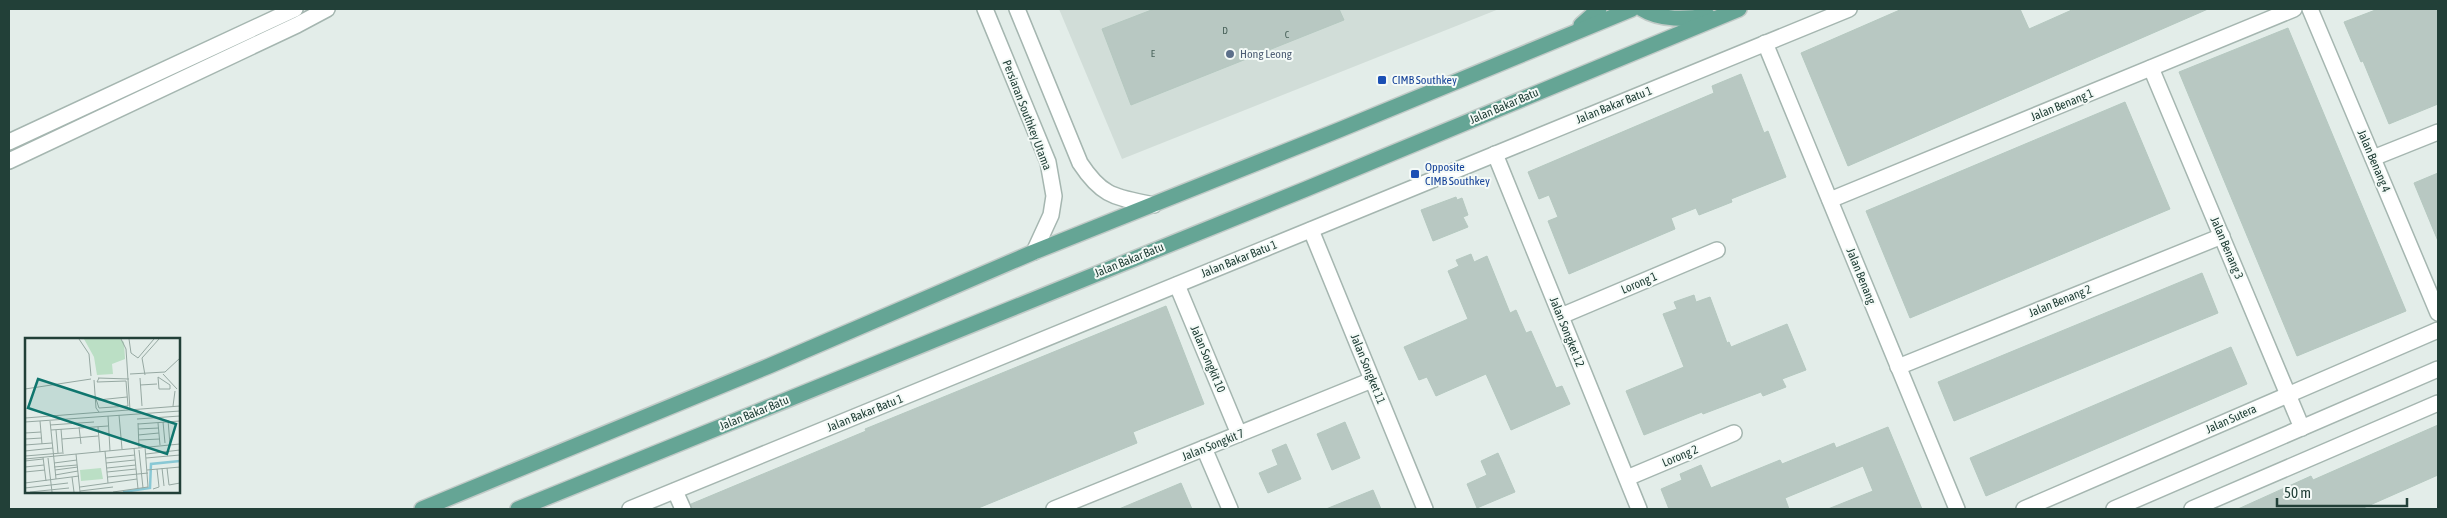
<svg xmlns="http://www.w3.org/2000/svg" width="2447" height="518" viewBox="0 0 2447 518" font-family="'Asap Condensed',sans-serif">
  <rect width="100%" height="100%" fill="#e3ede9"/>
  <path fill="#d1ddd8" d="M1059,9H1499L1122,159Z"/>
  <g fill="#b8c8c2" stroke="#b5c8c0">
    <path d="M1154,9H1339L1344,20L1131,105L1102,29Z"/>
    <path d="M1902,9H2020L2029,29L2074,9H2208L1848,166L1801,53Z"/>
    <path d="M2378,9H2438V104L2389,124L2363,61L2361,62L2344,22Z"/>
    <path d="M2288,28L2406,311L2297,356L2179,72Z"/>
    <path d="M1741,74L1764,133L1768,131L1786,177L1731,199L1732,202L1699,215L1696,208L1671,218L1675,229L1569,274L1548,221L1558,217L1549,195L1539,199L1528,172L1714,93L1712,86Z"/>
    <path d="M2125,102L2170,209L1910,318L1866,211Z"/>
    <path d="M2438,173V241L2414,183Z"/>
    <path d="M1456,197L1457,200L1462,198L1468,215L1463,217L1468,227L1433,241L1421,210Z"/>
    <path d="M1471,254L1474,262L1487,256L1510,313L1516,310L1526,333L1531,331L1556,388L1562,386L1570,404L1511,430L1486,374L1436,396L1427,377L1419,380L1404,347L1468,319L1448,271L1459,266L1456,260Z"/>
    <path d="M2202,273L2218,313L1954,421L1938,382Z"/>
    <path d="M1694,295L1696,302L1710,297L1727,343L1729,342L1731,347L1787,324L1806,370L1782,379L1786,387L1763,396L1761,392L1703,414L1702,412L1644,435L1626,391L1684,367L1663,314L1677,309L1674,302Z"/>
    <path d="M1166,306L1204,404L1133,432L1137,443L976,509H692L691,504L866,431L865,429Z"/>
    <path d="M2231,347L2247,384L1986,496L1970,458Z"/>
    <path d="M1345,422L1360,458L1332,470L1317,434Z"/>
    <path d="M2438,425V475L2361,509H2238L2311,476L2313,480Z"/>
    <path d="M1888,427L1922,509H1828L1873,491L1863,466L1785,498L1789,509H1669L1661,489L1682,480L1680,474L1701,465L1711,488L1780,460L1782,464L1834,443L1836,448Z"/>
    <path d="M1286,444L1301,479L1268,493L1259,473L1278,465L1272,450Z"/>
    <path d="M1498,453L1515,492L1477,508L1467,484L1487,475L1481,461Z"/>
    <path d="M1181,483L1192,509H1119Z"/>
    <path d="M1373,490L1381,509H1326Z"/>
  </g>
  <g fill="none" stroke-linecap="round" stroke-linejoin="round">
    <g stroke="#a5b6b0" stroke-width="18">
      <g id="minor">
        <path d="M985,9L1048,162L1054,196L1051,215L1034,252"/>
        <path d="M1017,9L1080,163C1103,198 1116,197 1154,205"/>
        <path d="M2310,9L2438,313"/>
        <path d="M1765,43L1957,509"/>
        <path d="M2151,68L2302,428"/>
        <path d="M9,142L295,9"/>
        <path d="M1495,154L1639,509"/>
        <path d="M2373,158L2438,132"/>
        <path d="M9,161L297,25L327,9"/>
        <path d="M1830,200L2294,9"/>
        <path d="M1311,230L1425,509"/>
        <path d="M1177,285L1239,434"/>
        <path d="M1561,316L1717,250"/>
        <path d="M1898,367L2222,236"/>
        <path d="M1204,448L1230,509"/>
        <path d="M1627,478L1734,433"/>
        <path d="M675,491L683,509"/>
        <path d="M630,509L1849,9"/>
        <path d="M1054,509L1372,380"/>
        <path d="M2024,509L2438,330"/>
        <path d="M2192,509L2438,403"/>
      </g>
    </g>
    <g stroke="#a5b6b0" stroke-width="18">
      <path id="tertiary" d="M2114,509L2438,369"/>
    </g>
    <g stroke="#c1cac7" stroke-width="18">
      <g id="primary">
        <path d="M1642,9C1661,21 1687,19 1708,16"/>
        <path d="M1581,25L1599,9"/>
        <path d="M422,509L769,366L1034,252L1339,130L1632,9"/>
        <path d="M518,509L1306,189L1739,9"/>
      </g>
    </g>
    <use href="#minor" stroke="#fff" stroke-width="15"/>
    <use href="#tertiary" stroke="#fff" stroke-width="15"/>
    <use href="#primary" stroke="#65a595" stroke-width="15"/>
  </g>
  <circle fill="#5c6f8a" stroke="#f4faf7" stroke-width="2" cx="1230" cy="54" r="5"/>
  <g fill="#1a4fb4" stroke="#f4faf7" stroke-width="2">
    <rect x="1377" y="75" width="10" height="10" rx="2.5"/>
    <rect x="1410" y="169" width="10" height="10" rx="2.5"/>
  </g>
  <g text-anchor="middle" dominant-baseline="central" stroke-width="4" stroke-linejoin="round" paint-order="stroke">
    <g font-size="10" fill="#48625a">
      <text x="1225" y="30">D</text>
      <text x="1287" y="34">C</text>
      <text x="1153" y="53">E</text>
    </g>
    <g font-size="12" fill="#4e5e75" stroke="#f4faf7" text-anchor="start">
      <text x="1240" y="54">Hong Leong</text>
    </g>
    <g font-size="12" fill="#164399" stroke="#f4faf7" text-anchor="start">
      <text x="1392" y="80">CIMB Southkey</text>
      <text x="1425" y="167">Opposite<tspan x="1425" dy="14">CIMB Southkey</tspan></text>
    </g>
    <g font-size="12" fill="#224038" stroke="#f4faf7">
      <text transform="translate(1614 105) rotate(-22)">Jalan Bakar Batu 1</text>
      <text transform="translate(2062 105) rotate(-22)">Jalan Benang 1</text>
      <text transform="translate(1504 106) rotate(-23)">Jalan Bakar Batu</text>
      <text transform="translate(1027 115) rotate(69)">Persiaran Southkey Utama</text>
      <text transform="translate(2374 161) rotate(67)">Jalan Benang 4</text>
      <text transform="translate(2227 248) rotate(67)">Jalan Benang 3</text>
      <text transform="translate(1239 259) rotate(-22)">Jalan Bakar Batu 1</text>
      <text transform="translate(1129 260) rotate(-22)">Jalan Bakar Batu</text>
      <text transform="translate(1861 276) rotate(68)">Jalan Benang</text>
      <text transform="translate(1639 283) rotate(-23)">Lorong 1</text>
      <text transform="translate(2060 301) rotate(-22)">Jalan Benang 2</text>
      <text transform="translate(1567 332) rotate(68)">Jalan Songket 12</text>
      <text transform="translate(1208 359) rotate(67)">Jalan Songkit 10</text>
      <text transform="translate(1368 369) rotate(68)">Jalan Songket 11</text>
      <text transform="translate(754 413) rotate(-22)">Jalan Bakar Batu</text>
      <text transform="translate(865 413) rotate(-22)">Jalan Bakar Batu 1</text>
      <text transform="translate(2231 419) rotate(-24)">Jalan Sutera</text>
      <text transform="translate(1213 445) rotate(-22)">Jalan Songkit 7</text>
      <text transform="translate(1680 456) rotate(-23)">Lorong 2</text>
    </g>
  </g>
  <g transform="translate(25 338)">
    <rect width="155" height="155" fill="#e3ede9"/>
    <path d="M59,1H95L99,4L100,21L87,26L88,36L72,37L69,19ZM76,130L78,141L56,143L55,132Z" fill="#bbdfc5"/>
    <path fill="none" stroke="#89c8d5" stroke-width="2.5" d="M98,154L125,150L126,126L155,123"/>
    <path fill="none" stroke="#96a8a2" stroke-width="1" d="M54,1L64,16L66,38M96,1L101,11L105,72M104,1L106,15L113,20L129,1M105,36L140,34L155,20M138,36L152,51M120,37L117,20L134,1M133,39L145,47V51H134ZM73,40L104,41M115,40L117,68M69,42L71,70L74,74M115,47L132,46M0,51L66,41M70,58L74,70L103,68L101,43L72,44L74,40M73,62L102,59M148,68L150,53M94,77L97,111M83,78L85,113M0,80L155,68M112,81L155,78M143,82L145,107M15,83L17,106M25,83L31,141M0,84L155,73M138,84L140,105M113,85L114,110M133,85L135,107M113,86L155,83M25,87L69,84M54,89L56,106M73,89L75,114M36,91L38,116M113,91L134,90M26,92L83,88M31,92L33,115M0,95L16,94M113,97L134,95M0,101L17,100M37,101L73,98M114,102L135,101M0,107L27,105M109,110L113,151M114,112L118,150M0,113L28,110M80,113L83,145M51,116L55,154M121,116L155,112M0,118L37,115M18,119L21,143M23,120L27,154M81,120L110,117M121,120L155,117M0,121L155,106M0,123L18,121M29,125L52,122M81,125L110,122M0,129L19,127M29,129L52,127M82,130L111,127M137,130L139,148M142,130L144,147L155,145M30,132L53,129M122,132L155,129M0,134L20,132M82,134L111,131M30,137L53,133M47,139L49,154M83,139L123,135M0,145L54,138M55,149L112,141M0,150L43,145M128,151L134,149L132,131M55,153L88,149M5,154L44,150M88,154L123,149L120,109"/>
    <path fill="#0f766e" fill-opacity="0.15" stroke="#0f766e" stroke-width="2.5" d="M13,41L151,86L142,116L3,70Z"/>
    <rect width="155" height="155" fill="none" stroke="#224038" stroke-width="2.5"/>
  </g>
  <rect width="2447" height="518" fill="none" stroke="#224038" stroke-width="20"/>
  <path d="M2277 498v8h130v-8" fill="none" stroke="#224038" stroke-width="2.5"/>
  <text x="2284" y="498" font-size="15" fill="#224038" stroke="#f4faf7" stroke-width="4" paint-order="stroke">50 m</text>
</svg>
